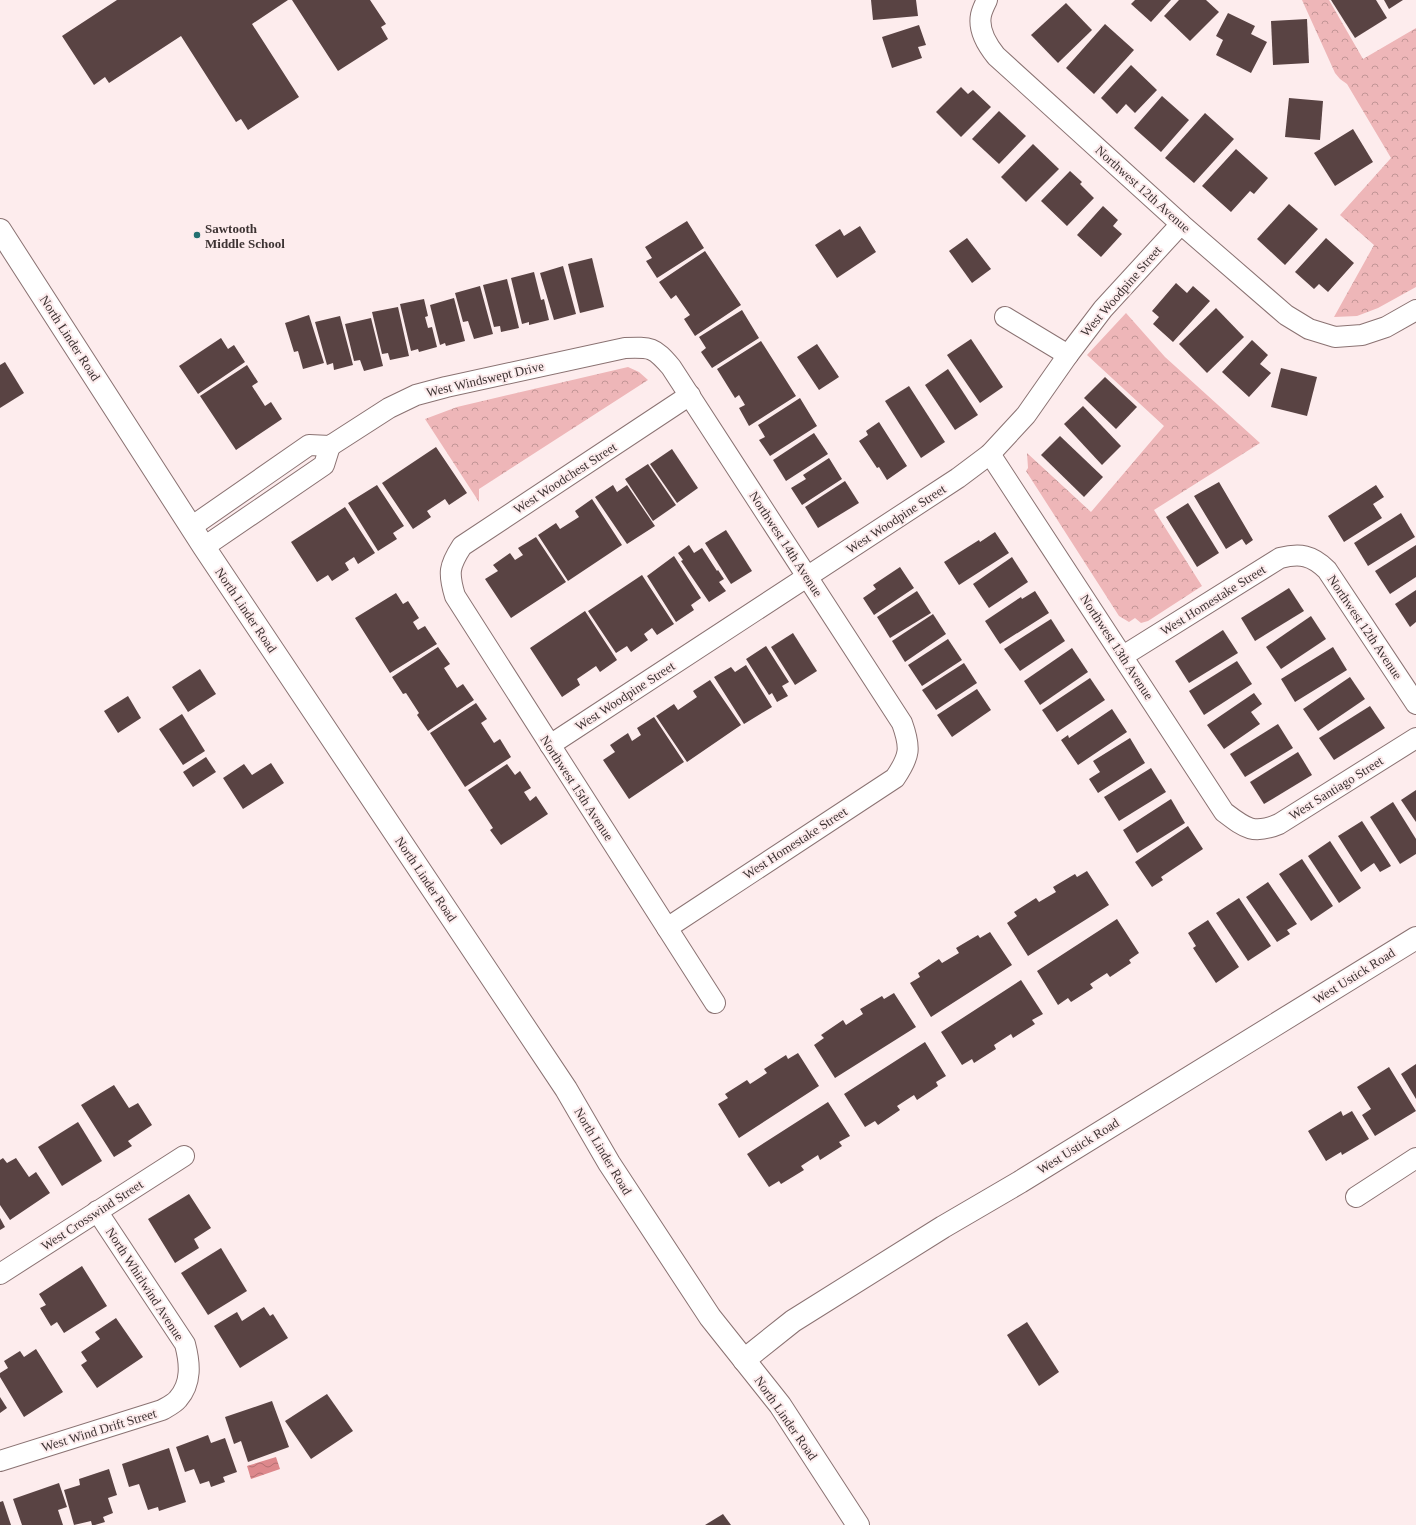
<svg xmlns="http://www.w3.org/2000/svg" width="1416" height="1525" viewBox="0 0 1416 1525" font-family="'Times New Roman',serif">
  <defs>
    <pattern id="park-crowns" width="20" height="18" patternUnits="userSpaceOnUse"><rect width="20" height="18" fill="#eeb6b8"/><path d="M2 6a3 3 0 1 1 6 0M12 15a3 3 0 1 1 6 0" fill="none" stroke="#c29596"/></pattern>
    <pattern id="water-waves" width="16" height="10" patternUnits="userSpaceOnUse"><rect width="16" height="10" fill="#dd888c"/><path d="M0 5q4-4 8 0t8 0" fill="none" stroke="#b47073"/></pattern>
  </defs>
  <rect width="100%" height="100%" fill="#fdeced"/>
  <g fill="url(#park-crowns)">
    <path d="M1302,0H1329L1363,59L1416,28V287L1378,308L1357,316L1334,317L1374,245L1340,215L1391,158L1347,84L1340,79L1335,73Z"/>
    <path d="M1126,313L1165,357L1260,443L1154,510L1202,586L1148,621L1141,623L1135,618L1129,622L1119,616L1026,471L1028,468L1027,453L1091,512L1164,426L1087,355Z"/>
    <path d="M628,367L639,372L648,380L479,489V502L425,419L457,407Z"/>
  </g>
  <path fill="url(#water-waves)" d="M276,1457L280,1469L251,1479L247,1466Z"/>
  <g fill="#594343">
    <path d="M117,0H288L252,24L299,97L248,130L241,119L236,122L181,36L109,83L105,77L94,85L62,36Z"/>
    <path d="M292,0H370L386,24L381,27L388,39L338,71Z"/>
    <path d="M871,0H916L918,16L873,20Z"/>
    <path d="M1135,0H1171L1151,22L1131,4Z"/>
    <path d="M1179,0H1206L1219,12L1190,41L1164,16Z"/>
    <path d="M1331,0H1376L1387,18L1355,38Z"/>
    <path d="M1384,0H1403L1389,9Z"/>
    <path d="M1066,3L1092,30L1058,63L1031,35Z"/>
    <path d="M1228,13L1255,26L1251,34L1267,42L1251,73L1216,55L1223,40L1216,36Z"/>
    <path d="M1307,19L1309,63L1273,65L1271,21Z"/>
    <path d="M1105,24L1134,50L1094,94L1066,68Z"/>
    <path d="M919,25L926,45L918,47L922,58L892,68L882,37Z"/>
    <path d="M1131,65L1157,90L1135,113L1126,104L1117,114L1101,98Z"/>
    <path d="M961,87L968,94L973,90L991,107L961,137L936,112Z"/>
    <path d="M1162,96L1189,120L1161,152L1134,128Z"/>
    <path d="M1289,98L1323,101L1320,140L1285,137Z"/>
    <path d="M999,111L1026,136L999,164L972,139Z"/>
    <path d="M1205,113L1234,139L1194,183L1165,158Z"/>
    <path d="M1353,129L1373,162L1335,186L1314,153Z"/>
    <path d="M1033,144L1059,169L1026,202L1001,177Z"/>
    <path d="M1236,149L1268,178L1254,194L1250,191L1231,212L1202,186Z"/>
    <path d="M1070,171L1082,182L1080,184L1094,198L1067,226L1041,201Z"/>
    <path d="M1289,204L1318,229L1285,265L1257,239Z"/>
    <path d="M1103,206L1118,220L1113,226L1122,234L1101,257L1077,235Z"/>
    <path d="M687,221L704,248L657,278L646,261L652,258L645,247Z"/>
    <path d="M860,226L876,252L837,278L815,245L840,229L844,236Z"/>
    <path d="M967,238L991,269L972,283L949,251Z"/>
    <path d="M1326,238L1354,263L1328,292L1319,284L1314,289L1295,272Z"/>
    <path d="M705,251L741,305L695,336L684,319L690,315L676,295L671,299L659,282Z"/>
    <path d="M592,258L604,307L580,313L568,264Z"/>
    <path d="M563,266L576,314L554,320L540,273Z"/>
    <path d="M534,272L541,300L544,299L549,320L529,325V322L522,324L511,278Z"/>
    <path d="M507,279L519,328L501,332L500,326L494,327L483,285Z"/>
    <path d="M1176,283L1187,293L1193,286L1210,301L1173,342L1153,324L1159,317L1152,311Z"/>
    <path d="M480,286L493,334L474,339L468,321L463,322L455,293Z"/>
    <path d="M454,298L465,341L446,346L445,343L440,345L430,305Z"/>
    <path d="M424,299L428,316L425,317L428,328L432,327L437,347L419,352L418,349L411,351L400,304Z"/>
    <path d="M398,307L409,356L390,360L388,353L382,354L372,312Z"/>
    <path d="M1216,308L1244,337L1207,373L1179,344Z"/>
    <path d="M742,310L759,338L712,368L701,352L706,348L699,337Z"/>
    <path d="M309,315L324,363L303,369L298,351L294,352L285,323Z"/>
    <path d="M340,316L353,365L334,370L333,363L327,365L315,322Z"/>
    <path d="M371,318L383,366L364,371L360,360L354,361L345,324Z"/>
    <path d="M221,338L228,349L234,345L245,362L198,394L179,366Z"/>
    <path d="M971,339L1003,387L980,403L947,355Z"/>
    <path d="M1252,340L1268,355L1260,364L1271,373L1249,397L1222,372Z"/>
    <path d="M761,341L796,396L749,426L739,408L745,405L739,395L735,398L717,369Z"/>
    <path d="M817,344L839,377L819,390L797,357Z"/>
    <path d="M5,362L24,393L0,408V365Z"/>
    <path d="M247,365L258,382L252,386L265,406L271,402L282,419L236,450L200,396Z"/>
    <path d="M1281,368L1317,377L1307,416L1271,407Z"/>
    <path d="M948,369L978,415L955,430L925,385Z"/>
    <path d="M1105,377L1137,407L1116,429L1084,398Z"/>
    <path d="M909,386L945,442L921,458L885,401Z"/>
    <path d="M800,398L817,426L770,456L759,440L765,437L758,425Z"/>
    <path d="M1083,406L1121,446L1102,465L1064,424Z"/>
    <path d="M879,422L907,466L887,480L879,467L877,468L859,441L868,435L866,431Z"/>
    <path d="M814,433L828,454L786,481L773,460Z"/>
    <path d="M1060,436L1103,477L1084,497L1041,455Z"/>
    <path d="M436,447L467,493L449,505L445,499L427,511L431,517L413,529L382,483Z"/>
    <path d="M672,449L698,488L677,503L650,464Z"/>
    <path d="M829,458L842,479L802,505L791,488L806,479L803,475Z"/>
    <path d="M648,464L676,505L653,521L625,479Z"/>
    <path d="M845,481L859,503L818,528L805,507Z"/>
    <path d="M1219,482L1253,540L1246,545L1242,539L1226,549L1194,496Z"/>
    <path d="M377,485L404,526L393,533L397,539L378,551L348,503Z"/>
    <path d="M613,485L617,492L627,485L655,526L627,544L595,497Z"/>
    <path d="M1376,485L1384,497L1373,504L1382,518L1344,542L1328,516Z"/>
    <path d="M592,499L622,545L568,581L538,535L556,523L560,529L579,517L575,511Z"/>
    <path d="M1188,503L1219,553L1197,567L1166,517Z"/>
    <path d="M345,507L375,553L358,564L354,557L345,563L349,570L332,581L328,575L317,582L291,542Z"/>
    <path d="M1401,513L1415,537L1368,566L1354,543Z"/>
    <path d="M726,530L752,571L731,584L705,543Z"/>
    <path d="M995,532L1009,553L959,585L944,562L979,540L980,542Z"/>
    <path d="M536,537L566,582L511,618L485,579L498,571L493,565L510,553L515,560L523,555L518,548Z"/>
    <path d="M689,545L694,553L702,548L717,571L718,570L724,579L719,582L726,591L709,602L681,561L683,560L678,553Z"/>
    <path d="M1416,545V577L1390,594L1375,571Z"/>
    <path d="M674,556L701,598L691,605L694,610L676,622L647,576Z"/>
    <path d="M1012,557L1028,582L989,608L973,584Z"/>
    <path d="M900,567L914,588L874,615L863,598L876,589L873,585Z"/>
    <path d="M642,575L674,624L657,635L652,628L644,634L648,640L631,652L627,646L616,653L588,611Z"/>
    <path d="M1289,588L1304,611L1255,641L1241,618Z"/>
    <path d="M1416,590V622L1410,627L1395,604Z"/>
    <path d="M917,591L931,613L890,638L877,617Z"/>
    <path d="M1035,591L1049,613L1000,644L985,621L1021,597L1022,599Z"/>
    <path d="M396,593L403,604L408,601L419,618L413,622L418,630L425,626L437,644L390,673L355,618Z"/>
    <path d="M585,611L617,660L600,672L596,666L577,679L580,685L562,697L530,648Z"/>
    <path d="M933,614L946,634L905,662L892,641Z"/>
    <path d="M1311,616L1326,639L1281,669L1266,647Z"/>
    <path d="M1051,619L1065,641L1020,671L1004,649Z"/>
    <path d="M1223,630L1238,653L1189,683L1175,661Z"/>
    <path d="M793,633L817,671L795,685L771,647Z"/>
    <path d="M948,639L962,660L922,686L908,665Z"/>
    <path d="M766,646L789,682L782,686L788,696L777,702L772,693L769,695L746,659Z"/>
    <path d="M438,647L450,664L444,668L457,688L463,684L474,700L428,731L417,715L419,713L406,693L403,694L392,677Z"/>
    <path d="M1333,647L1347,670L1295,702L1281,679Z"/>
    <path d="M1072,648L1088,672L1040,705L1024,681Z"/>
    <path d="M1237,661L1252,684L1204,715L1189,691Z"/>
    <path d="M964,663L977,683L936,710L922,690Z"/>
    <path d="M746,665L772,707L744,724L714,677L731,667L735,672Z"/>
    <path d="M200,669L216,694L188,712L172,687Z"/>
    <path d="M1350,677L1365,699L1318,731L1303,709Z"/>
    <path d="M1090,678L1105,700L1057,732L1042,710Z"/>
    <path d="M710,680L741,725L687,762L656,716L674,704L678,710L697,697L693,691Z"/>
    <path d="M977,689L991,710L952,737L937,715Z"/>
    <path d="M1254,693L1262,704L1251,712L1260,724L1224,749L1207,725Z"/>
    <path d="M128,696L141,718L118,733L104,711Z"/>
    <path d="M476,703L487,719L481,723L494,743L500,739L511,757L465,787L430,733Z"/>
    <path d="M1370,706L1385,728L1334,760L1319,738Z"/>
    <path d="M1112,709L1127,732L1078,765L1061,740L1068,735L1069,738Z"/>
    <path d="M182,714L205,751L183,765L159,729Z"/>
    <path d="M654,717L684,762L629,799L603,760L615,752L610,745L628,733L632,741L641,735L637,728Z"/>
    <path d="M1278,724L1293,748L1245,777L1230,754Z"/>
    <path d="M1130,738L1145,763L1098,793L1089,779L1100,772L1093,761Z"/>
    <path d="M1298,752L1312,775L1264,804L1250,782Z"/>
    <path d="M206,757L216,772L193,787L183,772Z"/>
    <path d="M271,763L284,783L243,809L223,778L244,764L252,775Z"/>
    <path d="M507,764L515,775L520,771L531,788L524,792L530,801L536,796L548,814L501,845L490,830L493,828L468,790Z"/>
    <path d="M1151,768L1166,792L1119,821L1104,797Z"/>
    <path d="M1416,790V822L1401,800Z"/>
    <path d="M1171,799L1185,823L1137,853L1123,830Z"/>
    <path d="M1393,802L1416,839V854L1400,864L1370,817Z"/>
    <path d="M1362,821L1391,866L1380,872L1374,863L1361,872L1338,836Z"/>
    <path d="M1188,826L1203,849L1161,877L1163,880L1152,887L1135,862Z"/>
    <path d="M1330,841L1361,888L1339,903L1308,856Z"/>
    <path d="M1302,859L1333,906L1311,921L1279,874Z"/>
    <path d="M1087,871L1109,905L1028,956L1007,923L1017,916L1014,912L1036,898L1039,902L1056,892L1053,887L1075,874L1077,877Z"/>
    <path d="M1268,882L1297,924L1287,930L1290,934L1277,942L1246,897Z"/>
    <path d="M1239,898L1271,946L1248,961L1216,913Z"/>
    <path d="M1117,919L1139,953L1129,960L1131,963L1110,977L1107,973L1090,984L1093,988L1071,1002L1068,998L1058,1005L1037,971Z"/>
    <path d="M1208,920L1239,967L1216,983L1193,948L1196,946L1188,933Z"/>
    <path d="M990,932L1012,965L931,1017L910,983L920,977L918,973L939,959L942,963L959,953L956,948L978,935L980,938Z"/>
    <path d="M1021,980L1043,1014L1032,1020L1035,1024L1013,1038L1011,1034L994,1045L996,1049L974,1063L972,1059L962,1065L941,1032Z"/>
    <path d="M894,993L916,1027L835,1078L814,1045L824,1038L821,1035L843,1020L846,1025L863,1014L860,1009L882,996L884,999Z"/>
    <path d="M925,1042L946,1076L936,1082L938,1086L917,1100L914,1095L897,1106L900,1110L878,1125L875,1121L865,1127L844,1094Z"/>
    <path d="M798,1053L819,1086L739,1138L718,1104L728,1098L725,1094L747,1080L750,1084L767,1073L764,1069L786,1055L788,1059Z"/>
    <path d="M1416,1064V1099L1401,1074Z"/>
    <path d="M1389,1067L1416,1111L1375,1136L1362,1115L1371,1109L1357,1087Z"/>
    <path d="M114,1085L129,1108L138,1103L152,1125L128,1141L132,1146L114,1157L81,1105Z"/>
    <path d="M828,1102L850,1136L839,1142L842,1146L820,1160L818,1155L801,1166L804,1170L781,1184L779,1181L769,1187L747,1154Z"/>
    <path d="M1341,1111L1343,1116L1352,1111L1369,1139L1342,1155L1341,1152L1326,1161L1308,1131Z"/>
    <path d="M78,1122L102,1161L62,1186L38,1147Z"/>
    <path d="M3,1158L7,1163L16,1158L29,1177L36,1172L50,1193L10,1220L0,1205V1160Z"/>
    <path d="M189,1194L211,1228L194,1239L199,1248L175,1263L148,1219Z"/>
    <path d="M0,1218L5,1227L0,1230Z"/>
    <path d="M221,1248L247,1291L208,1315L181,1273Z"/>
    <path d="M82,1266L107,1306L64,1333L57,1322L51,1326L40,1308L46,1305L39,1294Z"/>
    <path d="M264,1307L270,1316L273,1314L288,1338L240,1368L214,1326L237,1312L242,1321Z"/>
    <path d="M116,1318L143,1357L97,1388L81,1365L87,1361L81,1352L100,1339L95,1332Z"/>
    <path d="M1027,1322L1059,1372L1039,1386L1007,1335Z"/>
    <path d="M36,1349L63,1392L24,1417L0,1377V1373L8,1368L4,1361L20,1351L24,1357Z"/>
    <path d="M327,1394L353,1431L311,1459L285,1421Z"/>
    <path d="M0,1397L7,1408L0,1413Z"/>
    <path d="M272,1401L289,1447L248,1462L241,1441L234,1444L225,1417Z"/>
    <path d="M208,1435L211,1443L225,1438L237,1472L223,1477L225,1482L211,1487L209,1481L200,1484L194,1469L185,1472L176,1447Z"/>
    <path d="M169,1448L186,1502L159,1511L158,1507L148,1510L139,1484L129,1487L122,1464Z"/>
    <path d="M109,1469L117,1495L108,1498L113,1513L103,1517L105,1522L95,1525H92L91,1521L74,1525L64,1490L80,1485L79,1479Z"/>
    <path d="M59,1483L67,1507L58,1510L63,1525H22L13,1499Z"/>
    <path d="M3,1501L11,1525H0V1502Z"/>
    <path d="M723,1514L731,1525H705Z"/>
  </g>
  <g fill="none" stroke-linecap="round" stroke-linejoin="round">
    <g stroke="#8a7272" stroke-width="22">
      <g id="minor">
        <path d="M987,0C985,4 982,10 981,15C978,30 987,45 996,56L1181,224L1286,315L1309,329L1335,337L1362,335L1386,327L1416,310"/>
        <path d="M1005,317L1068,355"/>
        <path d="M690,395L462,546C449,566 448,573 455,596L715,1003"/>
        <path d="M990,454L1224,812C1245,828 1253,835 1279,824L1416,738"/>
        <path d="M191,527L309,445L330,446L389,408L416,395L446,387L625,348C651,347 654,347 671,367L902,723C911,748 910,756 895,778L667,928"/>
        <path d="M204,547L324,465L330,446"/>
        <path d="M1123,656L1280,558C1300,553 1312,555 1327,570L1416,704"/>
        <path d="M550,745L958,478L990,454L1026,415L1068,355L1103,309L1181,224"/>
        <path d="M1356,1197L1416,1158"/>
        <path d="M0,1274L184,1156"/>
        <path d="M0,1461L162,1410C167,1407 174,1404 178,1399C192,1383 190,1363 185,1344L97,1211"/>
      </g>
    </g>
    <g stroke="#8a7272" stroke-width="24">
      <g id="major">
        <path d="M0,230L204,547L566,1089L609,1163L710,1317L780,1405L858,1525"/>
        <path d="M744,1360L793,1321L943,1227L1020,1182L1416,938"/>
      </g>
    </g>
    <use href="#minor" stroke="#fff" stroke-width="20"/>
    <use href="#major" stroke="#fff" stroke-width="22"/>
  </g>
  <circle fill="#236f70" stroke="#fdeced" stroke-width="1.5" cx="197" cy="235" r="4"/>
  <g text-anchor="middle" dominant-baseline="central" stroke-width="4" stroke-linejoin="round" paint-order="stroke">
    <g font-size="13" fill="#3d3333" stroke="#fdeced">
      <text transform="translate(1143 189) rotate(42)">Northwest 12th Avenue</text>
      <text transform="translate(1121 291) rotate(-49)">West Woodpine Street</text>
      <text transform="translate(70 338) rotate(57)">North Linder Road</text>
      <text transform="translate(485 379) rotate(-13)">West Windswept Drive</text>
      <text transform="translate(565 478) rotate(-33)">West Woodchest Street</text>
      <text transform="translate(896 519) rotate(-33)">West Woodpine Street</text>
      <text transform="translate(786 544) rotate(57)">Northwest 14th Avenue</text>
      <text transform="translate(1213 600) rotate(-32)">West Homestake Street</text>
      <text transform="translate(246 610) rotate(56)">North Linder Road</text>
      <text transform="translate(1365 627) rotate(56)">Northwest 12th Avenue</text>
      <text transform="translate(1117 647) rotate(57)">Northwest 13th Avenue</text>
      <text transform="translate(625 696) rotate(-33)">West Woodpine Street</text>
      <text transform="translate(577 788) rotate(57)">Northwest 15th Avenue</text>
      <text transform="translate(1336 788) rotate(-32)">West Santiago Street</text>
      <text transform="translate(795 843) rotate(-33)">West Homestake Street</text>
      <text transform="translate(426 879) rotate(56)">North Linder Road</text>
      <text transform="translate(1354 976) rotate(-32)">West Ustick Road</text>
      <text transform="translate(1078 1146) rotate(-32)">West Ustick Road</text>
      <text transform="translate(603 1151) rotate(59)">North Linder Road</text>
      <text transform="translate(92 1215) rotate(-33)">West Crosswind Street</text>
      <text transform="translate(145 1284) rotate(57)">North Whirlwind Avenue</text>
      <text transform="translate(786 1418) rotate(55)">North Linder Road</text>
      <text transform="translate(99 1430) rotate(-17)">West Wind Drift Street</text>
    </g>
    <g font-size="13" font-weight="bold" fill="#3d3333" stroke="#fdeced" text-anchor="start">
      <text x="205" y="228">Sawtooth<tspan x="205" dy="15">Middle School</tspan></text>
    </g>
  </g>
</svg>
